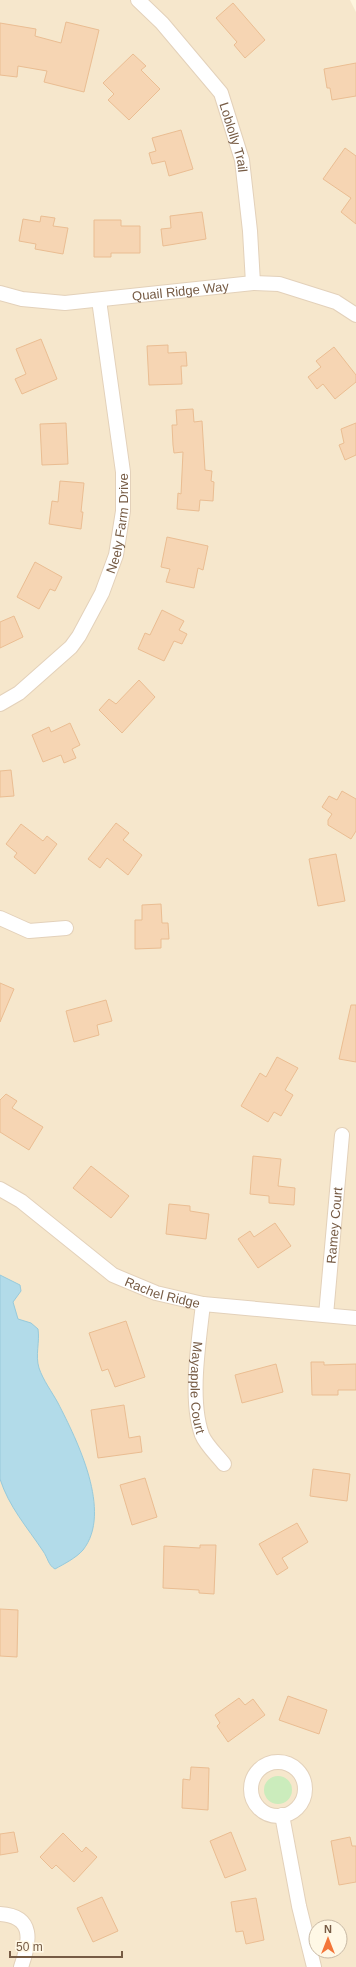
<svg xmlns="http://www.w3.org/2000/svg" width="356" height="1967" viewBox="0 0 356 1967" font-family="Helvetica,sans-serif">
  <rect width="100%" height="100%" fill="#fef5de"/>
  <path fill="#f6e7cc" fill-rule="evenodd" d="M0,0H350L356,12V1967H0ZM316,1927H340V1951H316Z"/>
  <circle fill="#cbecbc" cx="278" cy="1790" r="14"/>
  <path fill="#b2dbe9" stroke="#97cadb" d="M0,1275L20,1285L21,1291L13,1302L18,1319L31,1323L38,1329C40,1342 35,1355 39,1368C43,1380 52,1392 58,1403C77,1440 113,1512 83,1550C76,1558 64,1564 55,1569C48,1565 48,1558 43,1551C27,1527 9,1507 0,1479Z"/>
  <g fill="#f6d5b3" stroke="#eabd92">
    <path d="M233,3L265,40L245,58L234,45L237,42L216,18Z"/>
    <path d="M66,22L99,30L84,92L44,82L47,71L18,66L17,77L0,75V23L36,29L35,36L61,43Z"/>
    <path d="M133,54L146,66L141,70L160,89L129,120L108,100L114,94L103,83Z"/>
    <path d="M356,63V96L332,100L330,88H327L324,69Z"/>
    <path d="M181,130L193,169L169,176L165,161L152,164L149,153L156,151L152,138Z"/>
    <path d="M345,148L356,156V224L341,212L351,198L323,179Z"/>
    <path d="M202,212L206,239L163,246L161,229L171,228L170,216Z"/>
    <path d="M41,216L55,218L53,226L68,228L63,254L35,249L36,244L19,241L23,219L40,222Z"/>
    <path d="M94,220H121V226H140V253H111V257H94Z"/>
    <path d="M41,339L57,379L22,394L15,379L26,374L16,349Z"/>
    <path d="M168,345V353L186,352L187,366H181L182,384L149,385L147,346Z"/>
    <path d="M334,347L356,375V382L335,399L323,384L317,389L308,377L321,367L316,361Z"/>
    <path d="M193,409L194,422L202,421L205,470L212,471L211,481L214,482L213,501L200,500L199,511L177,509L178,493L181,494L183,452L174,453L173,445L172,425H177L176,410Z"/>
    <path d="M66,423L68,464L42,465L40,424Z"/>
    <path d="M356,423V455L345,460L339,445L344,443L341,429Z"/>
    <path d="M60,481L84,483L81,512H83L81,529L49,524L52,501L58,502Z"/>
    <path d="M167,537L208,546L203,570L198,568L194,588L166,582L170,569L161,567Z"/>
    <path d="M35,562L62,577L55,591L50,589L39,609L17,597Z"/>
    <path d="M162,610L184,621L179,630L187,634L182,644L174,641L164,661L138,649L145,633L150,635Z"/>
    <path d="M14,616L23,637L0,648V622Z"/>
    <path d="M139,680L155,697L122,733L99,710L109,699L116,704Z"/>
    <path d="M70,723L80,745L72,749L76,758L64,763L61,755L43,762L32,735L49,727L51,732Z"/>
    <path d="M11,770L14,796L0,797V771Z"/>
    <path d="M342,791L356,799V831L351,839L328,825V820L332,814L322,807L329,796L337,800Z"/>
    <path d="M116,823L129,833L123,840L142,855L128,875L107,858L100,868L88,859Z"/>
    <path d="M21,824L43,841L47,836L57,844L35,874L14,857L17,853L6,844Z"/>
    <path d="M336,854L345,901L318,906L309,859Z"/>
    <path d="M161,904L162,923H168L169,939H161V948L135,949V920H142V905Z"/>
    <path d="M0,983L14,989L0,1022Z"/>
    <path d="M106,1000L112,1021L97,1025L99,1035L74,1042L66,1011Z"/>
    <path d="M351,1005H356V1062L339,1059Z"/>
    <path d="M277,1057L298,1068L285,1090L293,1095L281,1116L274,1112L268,1122L241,1106L260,1073L266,1077Z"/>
    <path d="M6,1094L17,1101L12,1108L43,1127L29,1150L0,1132V1100Z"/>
    <path d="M253,1156L281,1159L278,1186L295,1188L294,1205L269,1203V1196L250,1194Z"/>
    <path d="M91,1166L129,1196L111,1218L73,1188Z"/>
    <path d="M169,1204L190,1206V1211L209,1214L206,1239L166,1234Z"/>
    <path d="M275,1223L291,1246L258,1268L238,1239L250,1231L254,1237Z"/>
    <path d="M126,1321L145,1377L115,1387L108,1369L102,1371L89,1333Z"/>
    <path d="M311,1362H324V1365L356,1364V1390H338V1395H312Z"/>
    <path d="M276,1364L283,1392L242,1403L235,1375Z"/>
    <path d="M124,1405L129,1438L140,1436L142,1452L98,1458L91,1410Z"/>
    <path d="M313,1469L350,1474L347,1501L310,1496Z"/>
    <path d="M145,1478L157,1517L132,1525L120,1485Z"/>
    <path d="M297,1523L308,1542L282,1558L288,1568L277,1575L259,1544Z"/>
    <path d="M200,1545H216L214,1594L199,1593V1590L163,1588L164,1546L200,1548Z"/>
    <path d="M0,1609L18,1610L17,1657L0,1656Z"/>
    <path d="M288,1696L327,1710L319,1734L279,1720Z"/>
    <path d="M239,1698L245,1705L253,1699L265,1715L228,1742L217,1726L220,1723L215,1715Z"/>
    <path d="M191,1767L209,1768L208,1810L182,1808L183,1779L190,1780Z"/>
    <path d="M14,1832L18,1852L0,1855V1834Z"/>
    <path d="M231,1832L246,1870L225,1878L210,1841Z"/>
    <path d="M63,1833L82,1852L86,1847L97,1857L74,1882L56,1865L52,1869L40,1857Z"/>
    <path d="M350,1837L352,1846H356V1882L339,1885L331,1841Z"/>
    <path d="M102,1897L118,1931L93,1942L77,1908Z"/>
    <path d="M256,1898L264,1940L246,1944L243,1931L236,1932L231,1902Z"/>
  </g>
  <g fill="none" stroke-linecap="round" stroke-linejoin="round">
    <g stroke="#e3d1ba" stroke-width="16">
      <g id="street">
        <path id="s1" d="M138,0L162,23L221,93L242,160L250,231L253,283"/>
        <path id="s2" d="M0,293L22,299L65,303L253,283L279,284L336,302L356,315"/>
        <path id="s3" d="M0,704L19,693L71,647L79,636L102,593L116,555L123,511V472L99,300"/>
        <path d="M0,918L29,931L66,928"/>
        <path id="s4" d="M0,1189L21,1201L113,1275L156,1293L203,1304L356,1318"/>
        <path id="s5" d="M203,1304C199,1341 189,1399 202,1435C206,1445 217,1455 224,1464"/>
        <path id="s6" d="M326,1315L342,1135"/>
        <circle cx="278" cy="1789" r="27"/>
        <path d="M282,1815L299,1906L314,1967"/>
        <path d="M0,1914C35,1916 30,1942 21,1967"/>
      </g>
    </g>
    <use href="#street" stroke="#fff" stroke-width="14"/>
  </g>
  <g text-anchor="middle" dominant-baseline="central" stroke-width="3" stroke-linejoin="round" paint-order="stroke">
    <g font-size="13" fill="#765b44" stroke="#fff8e6">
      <text stroke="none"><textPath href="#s1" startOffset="171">Loblolly Trail</textPath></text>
      <text stroke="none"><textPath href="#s2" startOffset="182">Quail Ridge Way</textPath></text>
      <text stroke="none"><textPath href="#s3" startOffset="226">Neely Farm Drive</textPath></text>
      <text stroke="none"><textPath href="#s6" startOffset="90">Ramey Court</textPath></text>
      <text stroke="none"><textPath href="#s4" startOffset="195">Rachel Ridge</textPath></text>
      <text stroke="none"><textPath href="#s5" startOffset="84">Mayapple Court</textPath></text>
    </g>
  </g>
  <g transform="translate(328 1939)"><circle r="19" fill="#fff8e6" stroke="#c8b9a5"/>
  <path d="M0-3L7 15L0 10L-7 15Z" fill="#f37538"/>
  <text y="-6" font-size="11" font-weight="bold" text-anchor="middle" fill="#765b44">N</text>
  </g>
  <path d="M10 1951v6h112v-6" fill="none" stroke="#765b44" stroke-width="2"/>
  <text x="16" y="1951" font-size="12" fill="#765b44" stroke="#fff8e6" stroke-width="3" paint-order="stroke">50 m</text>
</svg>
